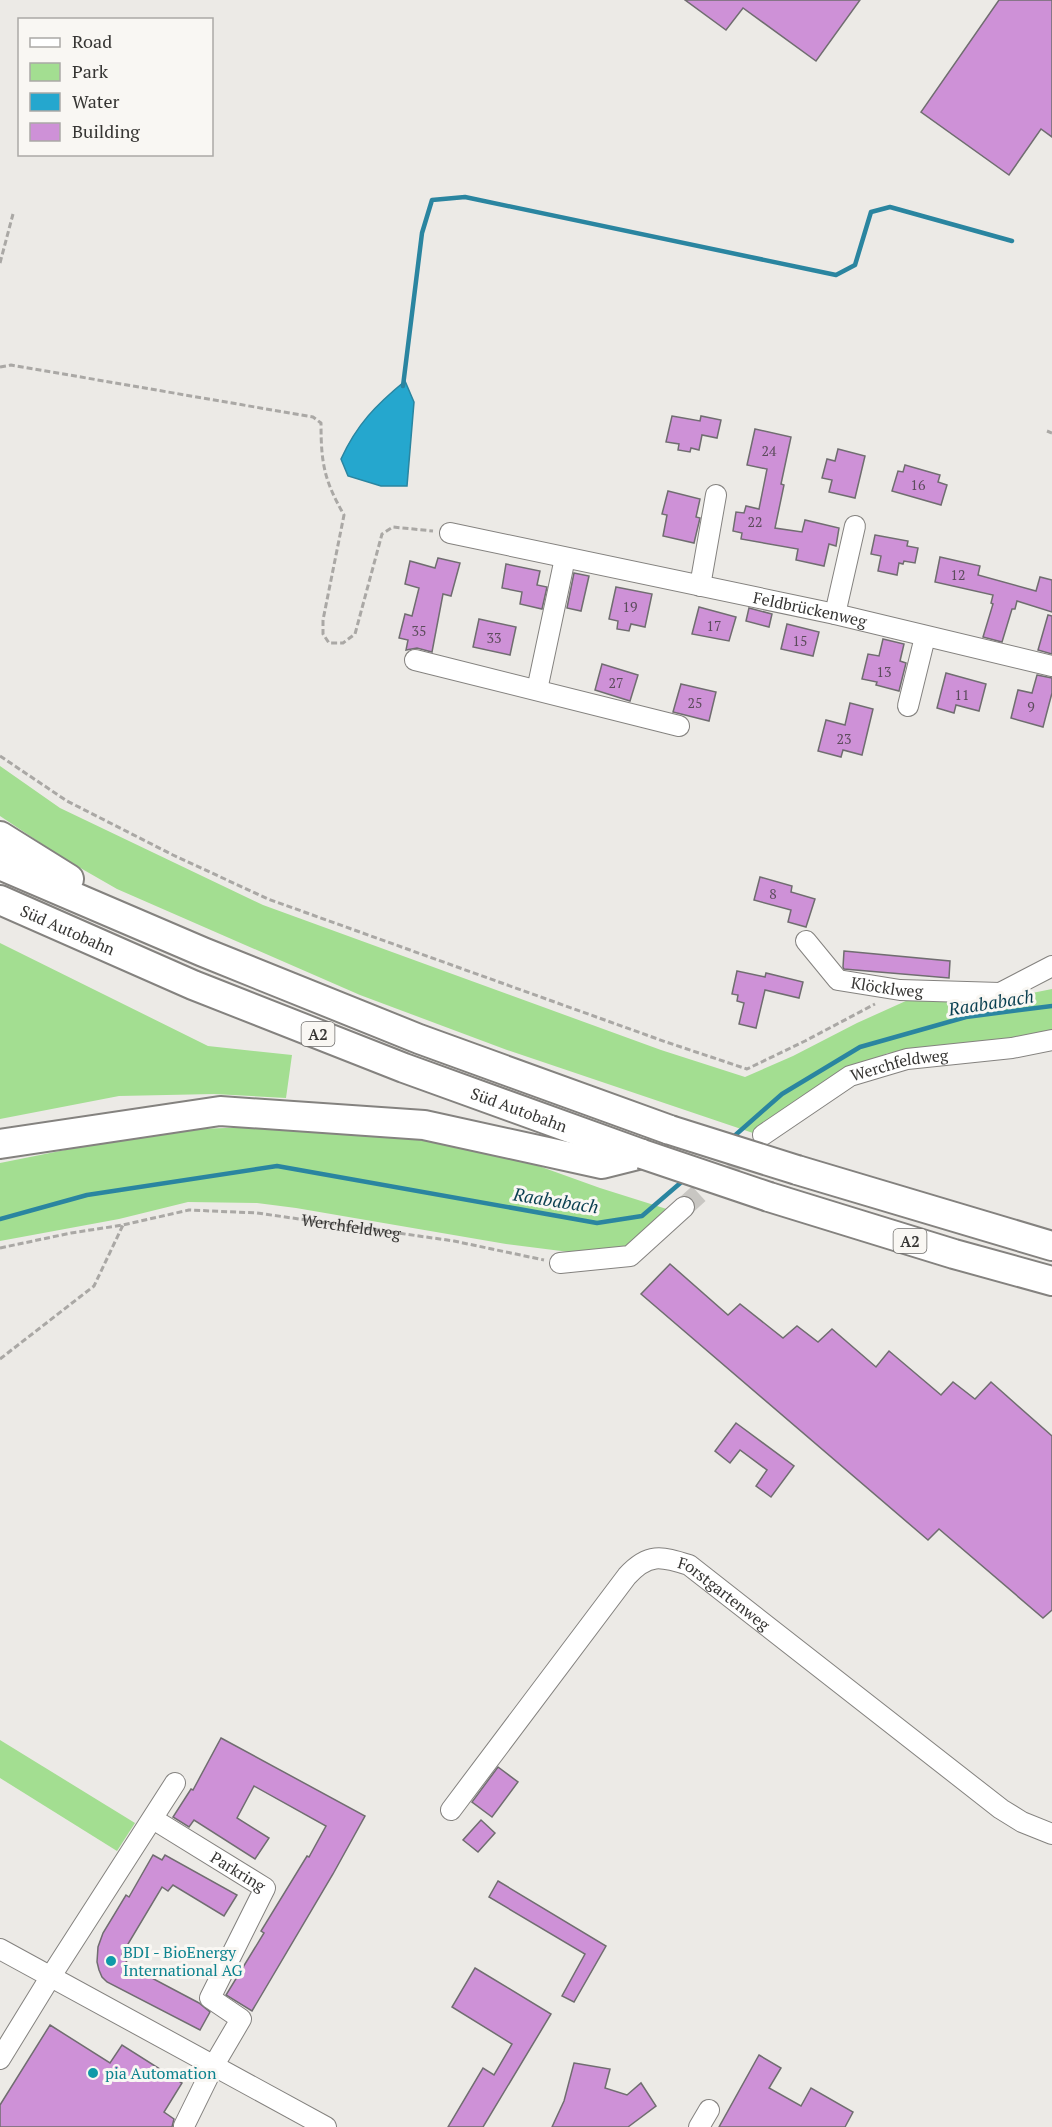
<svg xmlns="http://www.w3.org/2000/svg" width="1052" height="2127" viewBox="0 0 1052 2127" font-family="'PT Serif',serif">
  <rect width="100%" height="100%" fill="#eceae6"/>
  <g fill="#a3de91">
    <path d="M0,766L60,808L263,905L661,1050L745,1077L793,1056L857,1023L908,1000L1002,999L1052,989V1034L1004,1045L888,1053L854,1067L782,1112L753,1133L507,1050L360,995L117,889L63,858L0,816Z"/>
    <path d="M0,943L208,1046L292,1055L286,1098L214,1094L119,1096L0,1119Z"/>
    <path d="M258,1127L355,1132L453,1142L522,1160L600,1188L673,1211L627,1249L585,1254L506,1244L296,1208L257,1203L188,1202L119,1219L0,1241V1163L165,1130Z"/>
    <path d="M0,1740L135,1823L117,1851L0,1778Z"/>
  </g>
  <path fill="#25a7ce" stroke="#2a85a0" stroke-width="1.5" d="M405,381L414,402L407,486H381L348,476L341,459C357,424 376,405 405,381Z"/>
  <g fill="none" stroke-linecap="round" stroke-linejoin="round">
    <g stroke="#2a85a0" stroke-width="4.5">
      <path d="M403,386L422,233L432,200L465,197L836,275L855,265L871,212L890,207L1012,241"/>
      <path d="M732,1138L782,1094L860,1047L966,1017L1052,1006"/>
      <path d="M0,1219L87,1195L277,1166L597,1223L642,1216L685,1179"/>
    </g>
  </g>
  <g fill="#ce91d7" stroke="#706d70" stroke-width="1.5">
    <path d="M685,0H860L816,61L743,8L726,30Z"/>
    <path d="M999,0H1052V137L1041,129L1009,175L921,112Z"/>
    <path d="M672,416L700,421L701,416L721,420L717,438L702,435L699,450L691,448L690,452L678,450L679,444L666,442Z"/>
    <path d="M755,429L791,437L781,484L784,485L775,528L802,532L805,520L839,528L836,546L829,544L824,566L796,560L798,549L741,539L742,533L733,531L736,512L744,513L746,506L759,509L767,469L747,465Z"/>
    <path d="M838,449L865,456L855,498L829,492L832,480L822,478L827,459L835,461Z"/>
    <path d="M905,465L940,475L938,482L947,485L941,505L892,491L898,471L903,472Z"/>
    <path d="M668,491L700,499L696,517L700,518L694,543L663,536L667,515L662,514Z"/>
    <path d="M875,535L908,541L907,546L918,548L915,563L904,561L903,564L899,563L897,575L878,571L881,556L871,554Z"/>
    <path d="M940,557L980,566L978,575L1036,591L1040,577L1052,580V612L1017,601L1015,609H1012L1002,642L983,637L993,604L991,603L993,595L935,582Z"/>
    <path d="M438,558L460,563L451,596L443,594L432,652L417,648L406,650L408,640L399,638L405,614L412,616L419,588L405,584L410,561L435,568Z"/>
    <path d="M506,564L540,571L537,585L547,587L542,609L520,604L522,592L502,588Z"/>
    <path d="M574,573L589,576L581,611L567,608Z"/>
    <path d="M616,587L652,594L645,627L631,624L629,631L617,629L618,621L609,619Z"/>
    <path d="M699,607L736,617L729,641L692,634Z"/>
    <path d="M749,608L772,614L769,627L746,621Z"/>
    <path d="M1048,615L1052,616V654L1038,650Z"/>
    <path d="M479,619L516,627L510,655L473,647Z"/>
    <path d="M787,624L819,632L813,656L781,649Z"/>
    <path d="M883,639L904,644L900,661L906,663L899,691L876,685L877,682L862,679L868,654L879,656Z"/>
    <path d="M602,664L638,675L630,701L595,690Z"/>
    <path d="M946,673L986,684L979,711L956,705L954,713L937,708Z"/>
    <path d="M1037,675L1052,678V693L1043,727L1011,718L1018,690L1032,693Z"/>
    <path d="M681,684L716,692L709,721L673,712Z"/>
    <path d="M850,703L873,709L862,755L843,750L841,757L818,751L826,720L845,725Z"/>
    <path d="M760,877L792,886L791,892L815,899L806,927L788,922L791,910L754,900Z"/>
    <path d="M844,951L950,961L949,978L844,969L843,967Z"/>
    <path d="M737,971L765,977L766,973L803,982L799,998L765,990L756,1028L739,1024L744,1003L737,1001L738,995L732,994Z"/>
    <path d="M670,1264L728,1315L740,1304L783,1338L797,1326L818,1342L832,1329L876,1367L889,1351L941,1395L953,1382L975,1399L991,1382L1052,1436V1610L1043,1618L939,1529L928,1540L641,1294Z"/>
    <path d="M736,1423L794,1466L771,1497L756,1486L767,1470L740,1450L730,1463L715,1451Z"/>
    <path d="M221,1738L365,1816L333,1874L252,2011L226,1995L264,1933L261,1931L307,1856L309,1857L326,1826L254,1786L237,1818L269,1838L255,1859L194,1820L189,1827L173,1817L191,1789L193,1790Z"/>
    <path d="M498,1767L518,1782L492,1817L472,1802Z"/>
    <path d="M481,1820L495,1833L478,1852L463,1840Z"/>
    <path d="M153,1855L162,1860L165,1855L237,1895L224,1916L173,1885L168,1891L162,1887L122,1954L129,1966L199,2003L210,2012L200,2030L107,1982L102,1977L99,1970L97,1962L98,1947L103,1933L126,1895L129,1897Z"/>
    <path d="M498,1881L606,1946L574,2002L562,1996L585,1954L489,1897Z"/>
    <path d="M475,1968L551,2014L483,2127H448L483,2068L494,2075L512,2044L452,2007Z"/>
    <path d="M50,2025L110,2063L122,2045L182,2083L164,2112L174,2119L172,2127H0V2105Z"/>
    <path d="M759,2055L781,2068L769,2088L801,2106L811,2088L853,2112L845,2127H719Z"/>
    <path d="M574,2063L610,2069L605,2088L627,2095L641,2083L656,2106L628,2127H552L564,2101Z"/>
  </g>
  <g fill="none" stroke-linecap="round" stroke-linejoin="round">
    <path stroke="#c8c6c2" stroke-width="20" stroke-dasharray="20 10" stroke-linecap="butt" d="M684,1207L750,1147"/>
    <g stroke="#84827f" stroke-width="22">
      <g id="minor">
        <path id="s2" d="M450,533L835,614L1052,666"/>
        <path d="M700,586L716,495"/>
        <path d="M835,614L855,526"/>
        <path d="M415,660L679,726"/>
        <path d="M537,690L565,558"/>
        <path d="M908,706L925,637"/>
        <path id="s3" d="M806,941L838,980L900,990L1000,993L1052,966"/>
        <path id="s4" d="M763,1135L850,1076L907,1059L1012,1048L1052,1040"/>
        <path d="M560,1263L630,1256L684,1207"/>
        <path id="s5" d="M451,1810L627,1576C648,1553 661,1556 689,1565L1001,1809L1022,1822L1052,1834"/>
        <path id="s6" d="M153,1819L265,1888L210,1998L241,2019L214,2065L184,2126"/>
        <path d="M0,1949L326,2127"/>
        <path d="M0,2059L51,1976L175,1783"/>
        <path d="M699,2127L709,2110"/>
      </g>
    </g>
    <g stroke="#84827f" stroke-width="32">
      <g id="highway">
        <path d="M0,836L69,879"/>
        <path d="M0,865L203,952L419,1039L670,1130"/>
        <path id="s7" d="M0,900L193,985L404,1068L642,1154"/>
        <path d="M0,1144L220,1111L424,1125L602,1164L642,1154"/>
        <path d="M797,1170L1052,1246"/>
        <path d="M769,1197L954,1254L1052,1281"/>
      </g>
    </g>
    <g stroke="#aaa8a5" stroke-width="3" stroke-dasharray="6 3" stroke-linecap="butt">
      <path d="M0,263L13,214"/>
      <path d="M0,367L11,365L313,417L321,423C321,463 324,480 344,515L323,620V634L329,643H343L355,634L382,534L393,527L433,531"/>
      <path d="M1047,431L1052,433"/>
      <path d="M0,756L67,801L173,855L268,899L666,1042L747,1069L805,1041L875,1004"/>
      <path id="s1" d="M0,1248L71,1233L123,1225L189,1210L257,1213L454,1241L544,1260"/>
      <path d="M0,1359L94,1286L123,1225"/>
    </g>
    <use href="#minor" stroke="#fff" stroke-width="20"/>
    <use href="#highway" stroke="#fff" stroke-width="28"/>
    <g stroke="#84827f" stroke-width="32" stroke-linecap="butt">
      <g id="highway-bridge">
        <path d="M670,1130L797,1170"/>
        <path d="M642,1154L769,1197"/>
      </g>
    </g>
    <use href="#highway-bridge" stroke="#fff" stroke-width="28"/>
  </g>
  <g fill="#0f9aa8" stroke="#f9f7f3" stroke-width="2">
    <circle cx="111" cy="1961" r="6"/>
    <circle cx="93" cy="2073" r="6"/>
  </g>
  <g text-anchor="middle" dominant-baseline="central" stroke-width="6" stroke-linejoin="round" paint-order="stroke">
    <g font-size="14" fill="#5c4c5c">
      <text x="769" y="450">24</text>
      <text x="918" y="484">16</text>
      <text x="755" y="521">22</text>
      <text x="958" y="574">12</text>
      <text x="630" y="606">19</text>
      <text x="714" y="625">17</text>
      <text x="419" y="630">35</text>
      <text x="494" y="637">33</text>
      <text x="800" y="640">15</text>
      <text x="884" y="671">13</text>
      <text x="616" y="682">27</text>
      <text x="962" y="694">11</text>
      <text x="695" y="702">25</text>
      <text x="1031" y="706">9</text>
      <text x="844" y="738">23</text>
      <text x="773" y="893">8</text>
    </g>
    <g fill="#f9f7f3" stroke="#706f6d" stroke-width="1.5">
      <rect x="301.5" y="1022" width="33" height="24" rx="4.5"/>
      <rect x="893.5" y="1229" width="33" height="24" rx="4.5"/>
    </g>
    <g font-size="15" font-weight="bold" fill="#363533">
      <text x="318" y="1034">A2</text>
      <text x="910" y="1241">A2</text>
    </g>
    <g font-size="16" fill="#363533" stroke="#f9f7f3">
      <text stroke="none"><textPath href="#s2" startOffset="368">Feldbrückenweg</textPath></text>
      <text stroke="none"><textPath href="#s7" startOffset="74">Süd Autobahn</textPath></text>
      <text stroke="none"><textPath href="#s3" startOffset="100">Klöcklweg</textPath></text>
      <text stroke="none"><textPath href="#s4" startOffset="156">Werchfeldweg</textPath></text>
      <text stroke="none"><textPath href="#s7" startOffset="560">Süd Autobahn</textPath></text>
      <text stroke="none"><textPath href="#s1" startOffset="356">Werchfeldweg</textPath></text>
      <text stroke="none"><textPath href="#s5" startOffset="406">Forstgartenweg</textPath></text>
      <text stroke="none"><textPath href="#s6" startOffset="100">Parkring</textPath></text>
    </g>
    <g font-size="16" fill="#0d838f" stroke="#f9f7f3" text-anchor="start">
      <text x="123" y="1952">BDI - BioEnergy<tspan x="123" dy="18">International AG</tspan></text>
      <text x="105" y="2073">pia Automation</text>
    </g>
    <g font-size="18" font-style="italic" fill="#093f50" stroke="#f9f7f3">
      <text transform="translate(991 1002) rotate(-9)">Raababach</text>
      <text transform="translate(556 1200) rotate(9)">Raababach</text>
    </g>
  </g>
  <rect x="18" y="18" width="195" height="138" fill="#f9f7f3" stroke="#aba9a6" stroke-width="1.5"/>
  <rect x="30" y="38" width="30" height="9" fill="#ffffff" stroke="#aba9a6" stroke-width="1.5"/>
  <text x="72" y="48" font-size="18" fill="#363533">Road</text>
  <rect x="30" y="63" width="30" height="18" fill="#a3de91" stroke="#aba9a6" stroke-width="1.5"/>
  <text x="72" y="78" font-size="18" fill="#363533">Park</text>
  <rect x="30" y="93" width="30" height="18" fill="#25a7ce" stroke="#aba9a6" stroke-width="1.5"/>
  <text x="72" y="108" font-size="18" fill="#363533">Water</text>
  <rect x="30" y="123" width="30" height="18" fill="#ce91d7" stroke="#aba9a6" stroke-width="1.5"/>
  <text x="72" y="138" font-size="18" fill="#363533">Building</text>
</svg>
